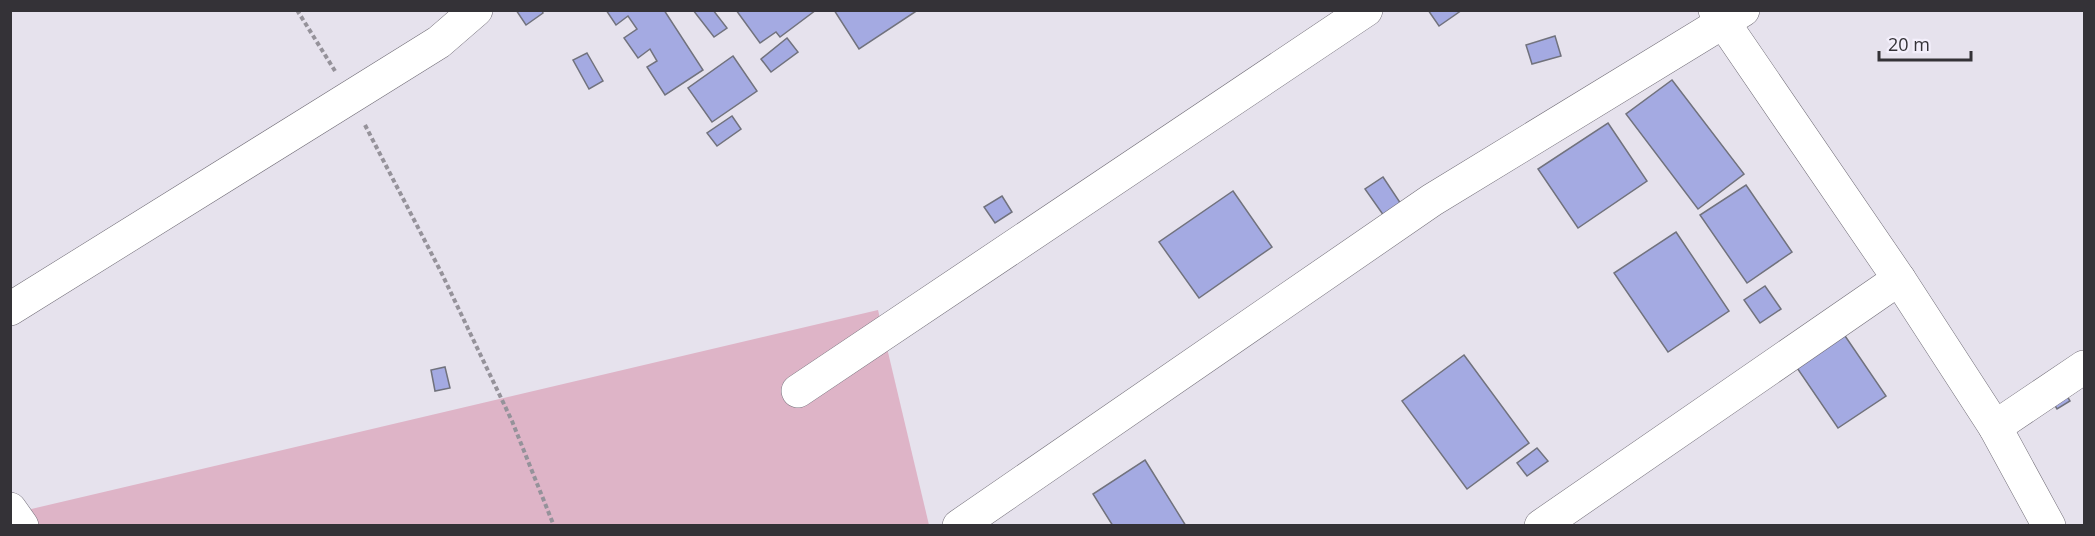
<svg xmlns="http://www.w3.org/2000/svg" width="2095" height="536" viewBox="0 0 2095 536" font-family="'Open Sans',sans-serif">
  <rect width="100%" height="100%" fill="#e6e2ed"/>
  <path fill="#deb4c7" d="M878,310L929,525L11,526L10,514Z"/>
  <g fill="#a4aae2" stroke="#71727d" stroke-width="1.5">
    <path d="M516,10H542L543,13L526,25Z"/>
    <path d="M606,10H664L703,70L665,95L647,67L657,61L650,49L638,58L624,38L637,29L628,16L616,25Z"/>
    <path d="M693,10H713L727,28L714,37Z"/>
    <path d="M736,10H816L780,37L776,32L760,43Z"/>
    <path d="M834,10H918L859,49Z"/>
    <path d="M1428,10H1462L1439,26Z"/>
    <path d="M1555,36L1561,56L1532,64L1526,45Z"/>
    <path d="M787,38L798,52L771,72L761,59Z"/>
    <path d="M587,53L603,81L589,89L573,60Z"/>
    <path d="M733,56L757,91L712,122L688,88Z"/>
    <path d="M1672,80L1744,174L1698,209L1626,114Z"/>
    <path d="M732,116L741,129L717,146L707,133Z"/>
    <path d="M1608,123L1647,181L1578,228L1538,169Z"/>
    <path d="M1383,177L1401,204L1384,216L1365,189Z"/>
    <path d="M1746,185L1792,252L1747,283L1700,215Z"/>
    <path d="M1233,191L1272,247L1199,298L1159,242Z"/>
    <path d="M1002,196L1012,212L995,223L984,207Z"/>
    <path d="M1676,232L1729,311L1668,352L1614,273Z"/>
    <path d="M1765,286L1781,309L1760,323L1744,300Z"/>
    <path d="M1841,330L1886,396L1838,428L1793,362Z"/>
    <path d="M1464,355L1529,443L1467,489L1402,401Z"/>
    <path d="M445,367L450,388L435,391L431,370Z"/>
    <path d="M2063,389L2070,401L2057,409L2050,397Z"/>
    <path d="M1537,448L1548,461L1527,476L1517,463Z"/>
    <path d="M1145,460L1186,526H1113L1093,494Z"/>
  </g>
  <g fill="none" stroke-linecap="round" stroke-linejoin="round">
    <g stroke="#726e78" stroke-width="34">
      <g id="minor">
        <path d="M1715,10L1899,279L1995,427L2049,526"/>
        <path d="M10,309L439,42L476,10"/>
        <path d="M798,391L1366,10"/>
        <path d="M1995,427L2084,367"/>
        <path d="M959,526L1432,200L1743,10"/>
        <path d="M1541,526L1899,279"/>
      </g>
    </g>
    <g stroke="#726e78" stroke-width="34">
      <path id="major" d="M10,509L22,526"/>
    </g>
    <g stroke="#95929a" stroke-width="4" stroke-dasharray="4.5 3" stroke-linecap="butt">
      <path d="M297,10L335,71"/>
      <path d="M365,125L442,274L512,421L554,526"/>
    </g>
    <use href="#minor" stroke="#fff" stroke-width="33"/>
    <use href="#major" stroke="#fff" stroke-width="33"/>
  </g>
  <rect width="2095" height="536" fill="none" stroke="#343237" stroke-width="24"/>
  <path d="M1879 51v9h92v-9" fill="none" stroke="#343237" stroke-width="3"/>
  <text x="1888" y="51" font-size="18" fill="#343237" stroke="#f3effb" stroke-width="4.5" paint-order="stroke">20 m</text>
</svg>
